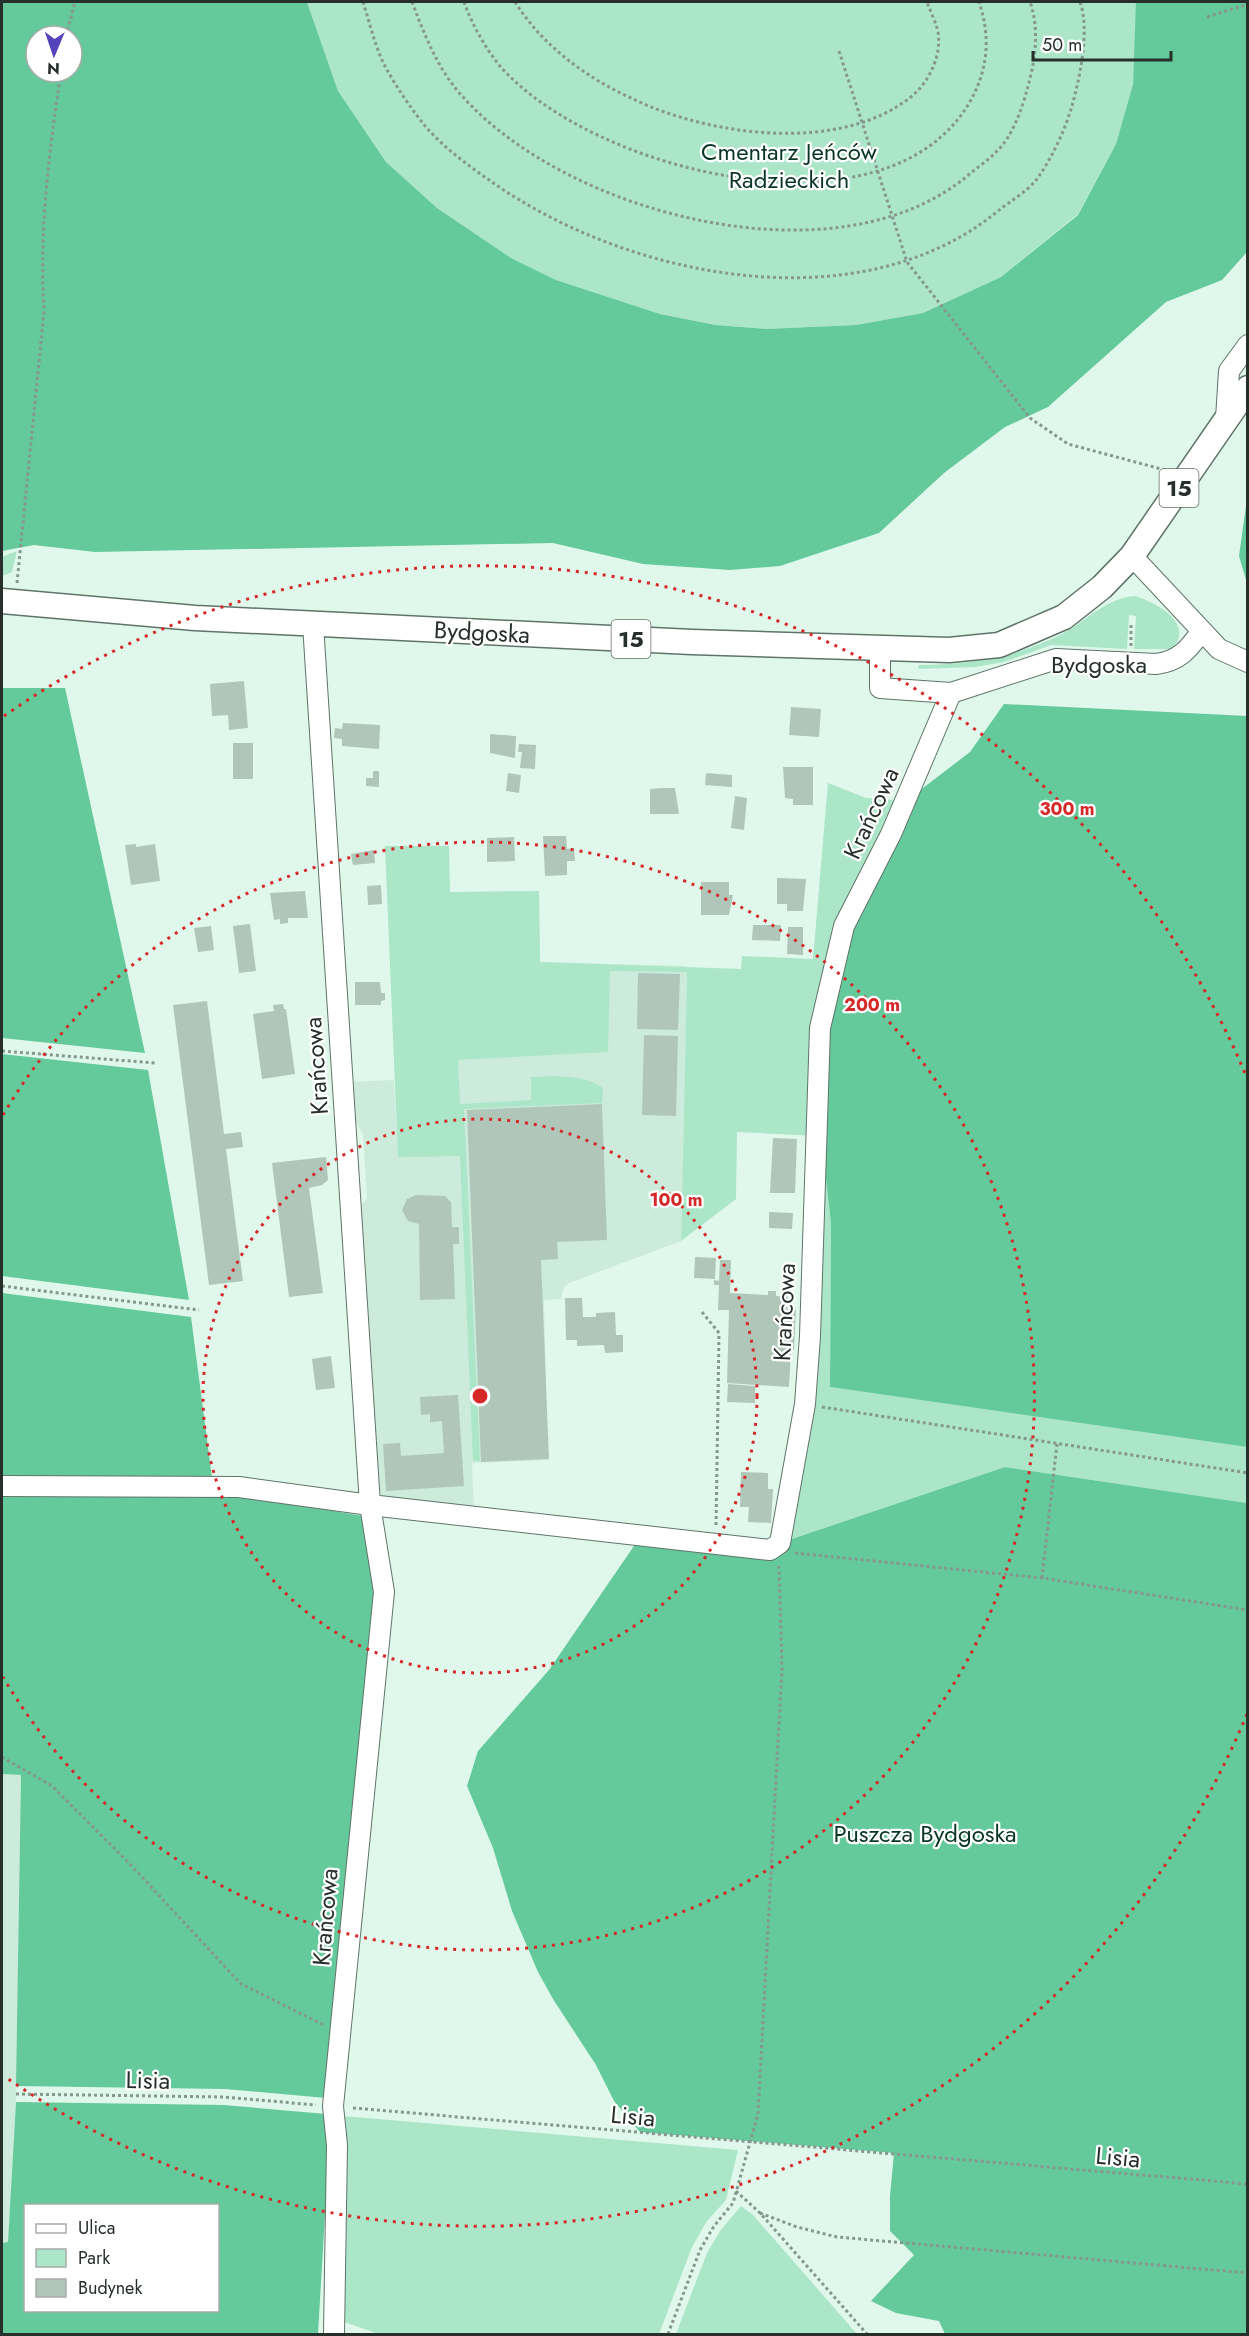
<svg xmlns="http://www.w3.org/2000/svg" width="1249" height="2336" viewBox="0 0 1249 2336" font-family="Jost,sans-serif">
  <rect width="100%" height="100%" fill="#e0f8eb"/>
  <g fill="#cdebda">
    <path d="M539,891L540,962L687,966L681,1241L569,1283L564,1287L561,1299L544,1300L548,1460L472,1463L474,1508L385,1498L376,1488L357,1211L367,1198L363,1134L351,1113L348,1082L394,1080L398,1157L450,897Z"/>
    <path d="M2,1774L21,1775L16,2102L8,2243H2Z"/>
  </g>
  <g fill="#abe6c8">
    <path d="M307,2H1136L1137,4L1133,84L1116,144L1078,214L1001,277L923,313L856,325L766,329L717,325L660,314L556,280L511,258L437,208L386,162L338,91Z"/>
    <path d="M17,551L12,572L2,576V557Z"/>
    <path d="M1134,596C1155,601 1196,624 1172,649H1134L1136,616L1129,615L1127,649L1051,645L1004,662L975,667L918,669L919,665C970,665 1016,657 1062,634C1087,621 1104,599 1134,596Z"/>
    <path d="M828,783L866,798L906,801L818,1109L831,1223L830,1387L1247,1447V1503L1005,1467L780,1543L802,1430L816,1136L737,1132L736,1199L681,1241L687,972L610,971L608,1052L458,1060L460,1104L531,1100V1077C552,1076 586,1074 603,1088L602,1103L464,1109L480,1461H473L460,1156L398,1157L385,846H449L450,892L539,891L540,962L741,969L742,956L813,959Z"/>
    <path d="M343,2116L738,2150L726,2200L707,2221L692,2247L659,2334H379L341,2321Z"/>
    <path d="M741,2206L753,2215L857,2334H676L707,2253L720,2231Z"/>
  </g>
  <g fill="#64c99b" fill-rule="evenodd">
    <path d="M2,2H307L338,91L386,162L437,208L511,258L556,280L660,314L716,325L766,329L856,325L923,313L1001,277L1078,215L1116,144L1133,84L1136,2H1247V252L1222,280L1166,302L1048,407L1005,427L944,473L879,533L780,566L730,570L643,564L553,543L95,552L34,545L2,551ZM36,36H72V72H36Z"/>
    <path d="M1247,499L1248,583H1247L1239,556Z"/>
    <path d="M2,688H65L145,1053L2,1038Z"/>
    <path d="M1004,704L1247,716V1447L830,1387L831,1223L818,1109L830,978L906,801L970,752Z"/>
    <path d="M2,1054L148,1070L189,1300L2,1276Z"/>
    <path d="M2,1293L191,1317L212,1478L113,1479L2,1476Z"/>
    <path d="M1005,1467L1247,1503V2334H945L939,2321L896,2313L871,2301L914,2255L890,2231V2196L894,2153L640,2132L614,2101L596,2065L553,1999L538,1972L512,1911L493,1848L467,1786L478,1751L549,1670L636,1543H780Z"/>
    <path d="M2,1492L239,1495L369,1517L376,1592L358,1750L326,2098L225,2089L16,2086L21,1775L2,1774Z"/>
    <path d="M16,2102L224,2105L326,2114L329,2145L318,2334H2V2243L8,2242ZM26,2206H218V2310H26Z"/>
  </g>
  <g fill="#afc6b9">
    <path d="M244,681L248,728L229,730L228,715L212,716L210,684Z"/>
    <path d="M791,707L821,709L819,737L789,735Z"/>
    <path d="M343,723L380,725L379,749L342,746V739L334,738L335,728L342,729Z"/>
    <path d="M490,734L516,736L515,758L490,753Z"/>
    <rect x="233" y="743" width="20" height="36"/>
    <path d="M519,744L536,745L535,769L520,768L522,752H518Z"/>
    <path d="M783,767H813V805H793V799L785,798Z"/>
    <path d="M373,771H379V787L366,786V778H373Z"/>
    <path d="M508,773L521,775L519,793L506,791Z"/>
    <path d="M706,773L732,775V787L705,785Z"/>
    <path d="M662,788H675L679,814H650V789Z"/>
    <path d="M735,796L747,798L744,830L731,828Z"/>
    <path d="M543,836H566L567,849L574,848L575,861H567V875L545,876Z"/>
    <path d="M514,837L515,861L487,862V838Z"/>
    <path d="M136,844V847L155,844L160,881L131,885L125,845Z"/>
    <path d="M374,850L375,863L353,865L351,854Z"/>
    <path d="M777,878L806,879L803,911H787V904H777Z"/>
    <path d="M701,882H729V895H733L729,915H701Z"/>
    <path d="M381,885L382,904L368,905L367,886Z"/>
    <path d="M305,891L308,918H288V923L280,924V919L274,920L270,893Z"/>
    <path d="M250,924L256,971L239,973L233,926Z"/>
    <path d="M753,925H781L780,941L752,940Z"/>
    <path d="M211,926L214,950L198,952L194,928Z"/>
    <path d="M788,927H803V955L787,954Z"/>
    <path d="M638,973L680,974L678,1030L637,1029Z"/>
    <path d="M355,982H380L381,993H385V1000L381,1001V1005H355Z"/>
    <path d="M207,1001L224,1134L241,1132L243,1147L226,1149L243,1281L209,1285L173,1005Z"/>
    <path d="M283,1004L284,1009H286L295,1074L262,1079L253,1014L274,1011L273,1005Z"/>
    <path d="M644,1035L678,1036L676,1116L642,1115Z"/>
    <path d="M602,1104L607,1240L557,1242L558,1259L541,1260L549,1459L481,1462L467,1110Z"/>
    <path d="M773,1138L797,1139L795,1193H770Z"/>
    <path d="M326,1157L328,1180L322,1185L309,1188L323,1293L289,1297L272,1163Z"/>
    <path d="M416,1195L445,1196L451,1202L452,1227H459V1244H453L455,1299L420,1300L419,1224L408,1221L402,1210L407,1199Z"/>
    <path d="M769,1212L793,1213L792,1229L769,1228Z"/>
    <path d="M695,1257L716,1258L715,1279L694,1278Z"/>
    <path d="M720,1260H731L730,1293L768,1295V1291H776V1296L788,1297L787,1309H796L794,1350H791L789,1387L727,1383L729,1310H718L719,1285H714V1280L719,1281Z"/>
    <path d="M565,1298H582L583,1317H596V1313L615,1312L616,1335H623V1352L605,1353L604,1345L577,1346V1340H566Z"/>
    <path d="M331,1356L335,1388L316,1390L312,1359Z"/>
    <path d="M728,1384L755,1386V1403L727,1402Z"/>
    <path d="M458,1395L464,1486L386,1491L383,1444L400,1443L401,1456L444,1453L442,1421L430,1422V1414L421,1415L420,1397Z"/>
    <path d="M741,1472L768,1473V1489H773L771,1523L748,1522L749,1507H740Z"/>
  </g>
  <g fill="none" stroke-linecap="round" stroke-linejoin="round">
    <g stroke="#5f7469" stroke-width="22">
      <g id="minor">
        <path d="M1226,419L1229,371L1248,345"/>
        <path d="M1132,556L1219,649L1248,662"/>
        <path d="M313,624L370,1505L384,1592L333,2106L337,2145L334,2334"/>
        <path d="M880,650V688L951,693L1056,659L1156,664C1179,661 1188,650 1201,632"/>
        <path d="M2,1486L239,1487L370,1505L770,1550L780,1543L805,1404L810,1336L820,1028L844,926L891,834L951,693"/>
      </g>
    </g>
    <g stroke="#5f7469" stroke-width="27">
      <path id="major" d="M2,601L195,618L692,642L949,650L999,645L1064,617L1102,587L1132,556L1248,388"/>
    </g>
    <g stroke="#86978e" stroke-width="3" stroke-dasharray="3 3" stroke-linecap="butt">
      <path d="M363,2C370,23 375,48 386,68C397,88 412,110 426,127C444,148 469,166 492,182C628,278 859,325 998,211C1010,201 1028,191 1037,179C1052,158 1065,130 1072,106C1080,77 1090,30 1080,2"/>
      <path d="M412,2C425,36 438,70 463,97C569,215 835,284 966,177C976,168 988,161 997,151C1012,137 1022,109 1027,90C1035,62 1040,30 1030,2"/>
      <path d="M464,2C472,24 484,46 499,65C591,172 891,248 972,98C989,66 990,34 979,2"/>
      <path d="M515,2C543,46 585,77 633,99C710,136 841,154 912,96C929,82 942,55 938,32C936,22 930,11 927,2"/>
      <path d="M1207,17L1248,4"/>
      <path d="M66,36L75,2"/>
      <path d="M839,51L907,262L1030,418L1068,444L1165,470"/>
      <path d="M17,583L44,312C39,231 49,151 61,72"/>
      <path d="M1131,646V624"/>
      <path d="M2,1051L155,1063"/>
      <path d="M2,1286L199,1310"/>
      <path d="M702,1312L719,1333L716,1527"/>
      <path d="M822,1407L1248,1473"/>
      <path d="M795,1553L1042,1578L1248,1610"/>
      <path d="M1042,1578L1057,1444"/>
      <path d="M2,1757L52,1786L127,1861L241,1984L324,2025"/>
      <path d="M16,2094L224,2097L316,2105"/>
      <path d="M353,2108L1248,2184"/>
      <path d="M736,2191L760,2213L867,2334"/>
      <path d="M760,2213L797,2227L837,2237L1248,2273"/>
      <path d="M668,2334L700,2250L714,2226L733,2203L758,2114L782,1668L779,1566"/>
    </g>
    <use href="#minor" stroke="#fff" stroke-width="20"/>
    <use href="#major" stroke="#fff" stroke-width="24"/>
  </g>
  <g fill="none" stroke="#d62828" stroke-width="3" stroke-dasharray="3 6">
    <circle cx="480" cy="1396" r="277"/>
    <path d="M3 1115A554 554 0 1 1 3 1677"/>
    <path d="M1247 1714A830 830 0 0 1 4 2076M4 716A830 830 0 0 1 1247 1078"/>
  </g>
  <g text-anchor="middle" dominant-baseline="central" stroke-width="4.5" stroke-linejoin="round" paint-order="stroke">
    <g fill="#fff" stroke="#676d6a" stroke-width="1.5">
      <rect x="1159.5" y="469" width="39" height="38" rx="4.5"/>
      <rect x="611.5" y="620" width="39" height="38" rx="4.5"/>
    </g>
    <g font-size="22" font-weight="bold" fill="#262f2a">
      <text x="1179" y="488">15</text>
      <text x="631" y="639">15</text>
    </g>
    <g font-size="24" fill="#0a3725" stroke="#fff">
      <text x="789" y="151">Cmentarz Jeńców<tspan x="789" dy="28">Radzieckich</tspan></text>
      <text x="925" y="1833">Puszcza Bydgoska</text>
    </g>
    <g font-size="24" fill="#262f2a" stroke="#fff">
      <text transform="translate(482 632) rotate(3)">Bydgoska</text>
      <text x="1099" y="664">Bydgoska</text>
      <text transform="translate(871 813) rotate(-65)">Krańcowa</text>
      <text transform="translate(316 1066) rotate(-94)">Krańcowa</text>
      <text transform="translate(784 1312) rotate(-87)">Krańcowa</text>
      <text transform="translate(325 1917) rotate(-85)">Krańcowa</text>
      <text transform="translate(148 2080) rotate(1)">Lisia</text>
      <text transform="translate(633 2116) rotate(5)">Lisia</text>
      <text transform="translate(1118 2157) rotate(5)">Lisia</text>
    </g>
  </g>
  <circle cx="480" cy="1396" r="9" fill="#d62828" stroke="#fff" stroke-width="3"/>
  <g font-size="18" text-anchor="middle" font-weight="bold" fill="#d62828" stroke="#fff" stroke-width="4.5" stroke-linejoin="round" paint-order="stroke">
    <text x="1067" y="815">300 m</text>
    <text x="872" y="1011">200 m</text>
    <text x="676" y="1206">100 m</text>
  </g>
  <rect width="1249" height="2336" fill="none" stroke="#262f2a" stroke-width="6"/>
  <rect x="24" y="2204" width="195" height="108" fill="#ffffff" stroke="#a8acaa" stroke-width="1.5"/>
  <rect x="36" y="2224" width="30" height="9" fill="#ffffff" stroke="#a8acaa" stroke-width="1.5"/>
  <text x="78" y="2234" font-size="18" fill="#262f2a">Ulica</text>
  <rect x="36" y="2249" width="30" height="18" fill="#abe6c8" stroke="#a8acaa" stroke-width="1.5"/>
  <text x="78" y="2264" font-size="18" fill="#262f2a">Park</text>
  <rect x="36" y="2279" width="30" height="18" fill="#afc6b9" stroke="#a8acaa" stroke-width="1.5"/>
  <text x="78" y="2294" font-size="18" fill="#262f2a">Budynek</text>
  <g transform="translate(54 54) rotate(182)"><circle r="28" fill="#ffffff" stroke="#a8acaa" stroke-width="1.5"/>
  <path d="M0-4.5L10 22L0 15L-10 22Z" fill="#5543bb"/>
  <text y="-9" font-size="16" font-weight="bold" text-anchor="middle" fill="#262f2a">N</text>
  </g>
  <path d="M1033 51v9h138v-9" fill="none" stroke="#262f2a" stroke-width="3"/>
  <text x="1042" y="51" font-size="18" fill="#262f2a" stroke="#ffffff" stroke-width="4.5" paint-order="stroke">50 m</text>
</svg>
